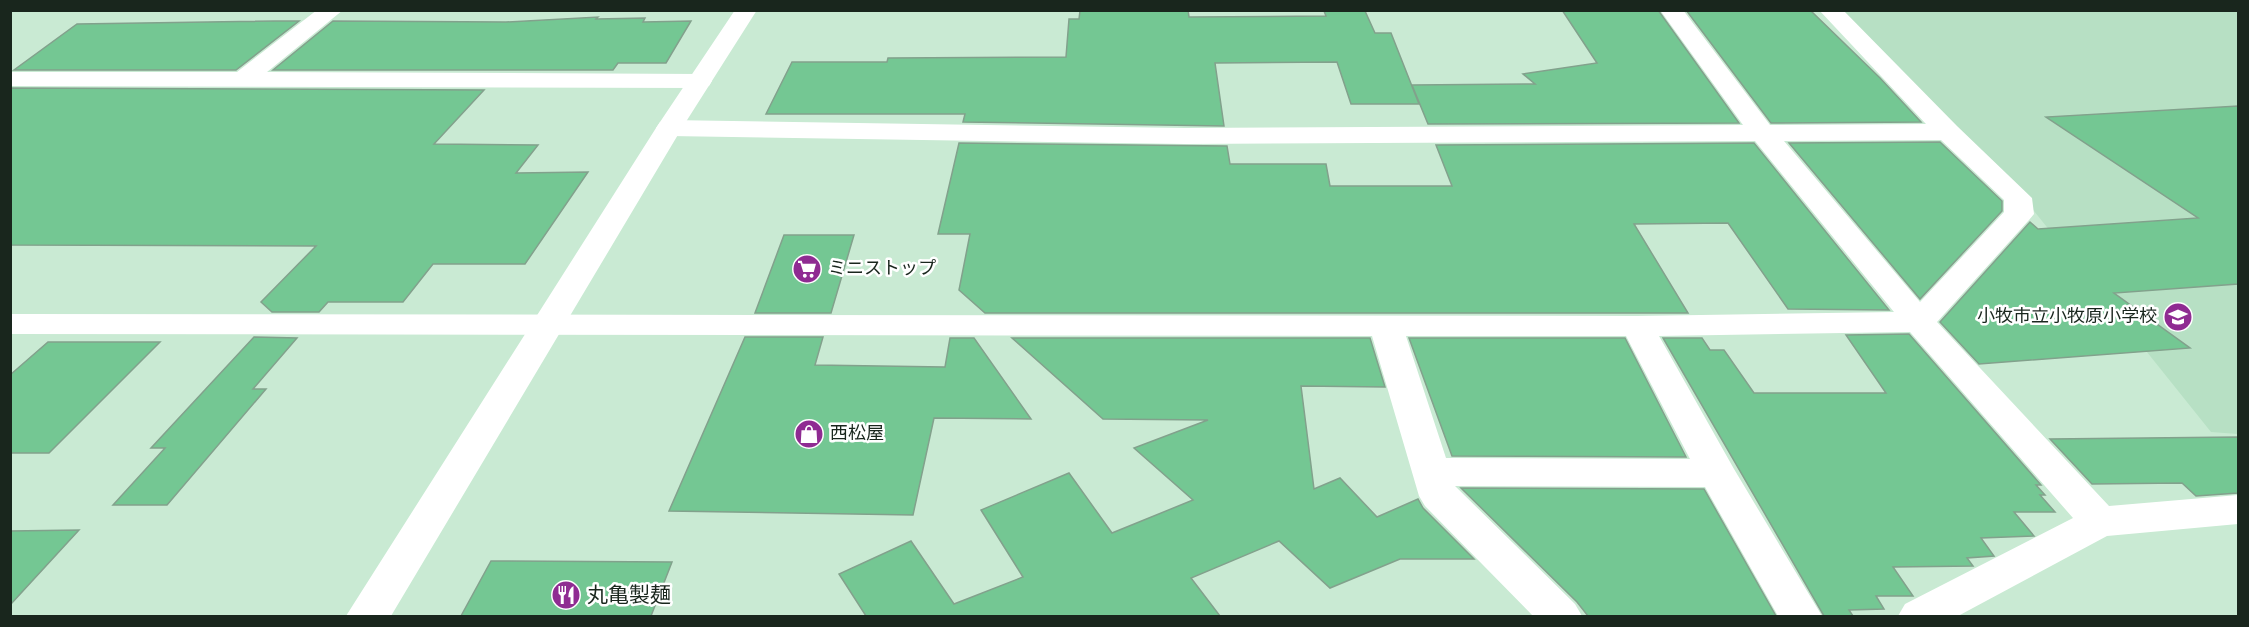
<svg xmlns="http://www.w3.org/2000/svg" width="2249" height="627" viewBox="0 0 2249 627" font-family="'Alegreya Sans','Noto Sans JP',sans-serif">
  <rect width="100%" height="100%" fill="#c9ead3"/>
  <path fill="#b7e0c4" d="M1840,11H2238V434L2211,432L2026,201Z"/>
  <g fill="#74c793" stroke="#82a18c" stroke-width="1.5">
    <path d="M1091,10H1188L1189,17L1326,16L1324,11H1365L1375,33H1391L1419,104H1351L1337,62L1215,63L1224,126L963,122L965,114H766L792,62H887L888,58L1066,57L1069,19H1079L1080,11Z"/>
    <path d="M1562,10H1658L1739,123L1428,124L1412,85L1535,84L1523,74L1597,63Z"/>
    <path d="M1686,10H1810L1880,78L1921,122L1771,123Z"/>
    <path d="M598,17L596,19L645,18L643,22L691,21L666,63H618L613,70H273L333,21L506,22Z"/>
    <path d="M275,21H299L236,70H14L77,24Z"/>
    <path d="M10,88L484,90L434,144L538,145L516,173L588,172L525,264H433L403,302H328L319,312H272L261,302L316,246L10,245Z"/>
    <path d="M2238,106V284L2114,293L2190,348L1979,364L1940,322L2030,222L2038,229L2198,218L2046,117Z"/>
    <path d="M1940,142L2002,201V211L1920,299L1789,143Z"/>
    <path d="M959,143L1227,146L1230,164H1326L1330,186H1452L1436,145L1754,143L1889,310L1788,309L1728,223L1634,224L1688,313H985L959,290L970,234H938Z"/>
    <path d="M784,235H854L831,313H755Z"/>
    <path d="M1909,334L2041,485H2036L2045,495H2040L2055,512H2014L2034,536L1981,538L1994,556L1967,558L1973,566L1893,567L1913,596H1876L1884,609L1849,610L1853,616H1824L1663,338H1702L1710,350H1724L1754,393H1886L1846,335Z"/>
    <path d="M254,337L297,338L253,389H266L167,505H113L165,448H151Z"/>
    <path d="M745,337H823L815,365L945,367L950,338H974L1031,419L934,418L913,515L669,511Z"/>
    <path d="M1012,338H1370L1385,387L1301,386L1314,489L1340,478L1377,517L1418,499L1423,508L1474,559H1400L1330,588L1279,541L1191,578L1220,616H866L839,574L911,541L954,604L1023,577L981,510L1069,473L1112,533L1193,500L1134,448L1208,420L1103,419Z"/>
    <path d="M1409,338H1625L1686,457L1452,456Z"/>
    <path d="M48,342H160L49,453H10V375Z"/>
    <path d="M2238,437V493L2196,496L2182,483L2092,484L2050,439Z"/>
    <path d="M1461,488L1704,489L1776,616H1588L1577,602Z"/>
    <path d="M79,530L10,605V531Z"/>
    <path d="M491,561L672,562L651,616H461Z"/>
  </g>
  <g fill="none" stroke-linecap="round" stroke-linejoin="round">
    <g fill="#fff" fill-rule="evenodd">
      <path d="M317,10H343L267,72L700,74L709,76L712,81L709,86L700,88L10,86V72H237Z"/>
      <path d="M1660,10H1683L1770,125L1926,124L1819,10H1843L1957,126L2032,198L2034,214L2029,220L1937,322L2109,506L2238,495V524L2107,536L1958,616H1898L1905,604L2073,518L1910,332L1659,336L1734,469L1822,616H1778L1705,487L1455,486L1575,604L1582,616H1533L1425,506L1419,496L1372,336L10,334V314L1637,316L1894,312L1755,141L1185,144L669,136L660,134L656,128L660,122L669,120L1185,128L1743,125ZM1941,140L2004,200V212L1920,302L1784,141ZM1406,336H1626L1690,459L1446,458Z"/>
    </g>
    <path fill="#fff" fill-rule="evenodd" d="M735,10H757L682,128L391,616H346L656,128Z"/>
  </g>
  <defs>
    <g id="supermarket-disc" transform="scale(1.5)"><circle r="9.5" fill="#8f2b92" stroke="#fff"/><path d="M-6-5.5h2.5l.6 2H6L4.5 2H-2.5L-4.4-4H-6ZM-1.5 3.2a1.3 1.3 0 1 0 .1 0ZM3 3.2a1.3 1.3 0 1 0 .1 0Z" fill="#fff"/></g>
    <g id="school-disc" transform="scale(1.5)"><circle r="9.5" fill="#8f2b92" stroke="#fff"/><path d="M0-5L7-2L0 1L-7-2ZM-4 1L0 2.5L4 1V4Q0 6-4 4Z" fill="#fff"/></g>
    <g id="shop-disc" transform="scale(1.5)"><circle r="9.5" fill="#8f2b92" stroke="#fff"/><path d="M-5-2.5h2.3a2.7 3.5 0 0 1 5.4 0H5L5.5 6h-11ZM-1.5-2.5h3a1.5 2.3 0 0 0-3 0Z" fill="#fff"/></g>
    <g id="restaurant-disc" transform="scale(1.5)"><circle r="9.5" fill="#8f2b92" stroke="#fff"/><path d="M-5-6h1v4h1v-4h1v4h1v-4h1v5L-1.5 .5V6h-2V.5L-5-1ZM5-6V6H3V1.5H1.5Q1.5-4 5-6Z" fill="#fff"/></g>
  </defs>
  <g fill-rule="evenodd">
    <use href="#supermarket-disc" x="807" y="269"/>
    <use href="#school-disc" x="2178" y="317"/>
    <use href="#shop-disc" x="809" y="434"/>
    <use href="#restaurant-disc" x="566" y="595"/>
  </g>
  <g text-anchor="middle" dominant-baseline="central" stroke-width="5" stroke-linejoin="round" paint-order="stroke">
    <g font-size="18" fill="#19261d" stroke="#fff" text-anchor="start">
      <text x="828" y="269">ミニストップ</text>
      <text x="2157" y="317" text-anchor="end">小牧市立小牧原小学校</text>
      <text x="830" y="434">西松屋</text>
    </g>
    <g font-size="21" fill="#19261d" stroke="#fff" text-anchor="start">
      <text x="587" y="595">丸亀製麺</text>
    </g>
  </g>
  <rect width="2249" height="627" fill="none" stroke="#19261d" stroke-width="24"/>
</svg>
